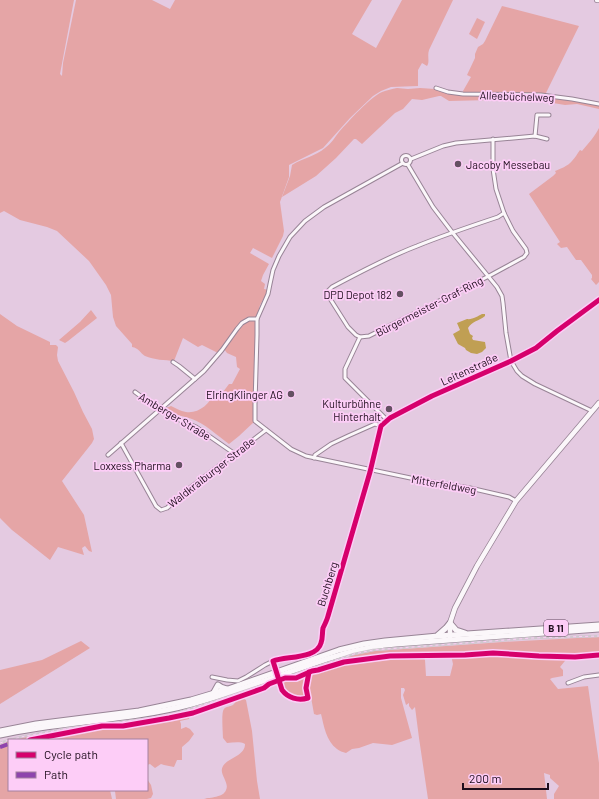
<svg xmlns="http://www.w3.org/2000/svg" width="599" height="799" viewBox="0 0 599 799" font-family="Barlow,sans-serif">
  <rect width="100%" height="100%" fill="#e4cae1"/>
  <g fill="#e5a5a6" fill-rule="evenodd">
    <path d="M0,0H74L60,74L62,76L63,63L76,0H152L170,9L175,0H372L352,34L376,48L402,0H453L429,50C427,56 430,62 427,66L422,63L418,70V86L391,87L381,91L373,96L350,118L323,148L289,165V177L280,202L284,231L283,236L272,258L253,248L250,253L269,264L263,275L261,281L265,284L264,289L269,290L260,305L258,313L255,421L239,436L229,444C218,436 204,423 192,419C185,416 169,415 166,408L171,406C176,408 180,411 186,412C198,414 210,404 214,393L217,395L223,392L229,384H232L240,369L237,367L236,357L227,353L224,349L218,353L202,345L198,347L183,338L174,361C165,360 154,360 145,356C140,353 139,348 132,347V344L116,326L113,317L111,295L106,285L89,261L57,231L47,227L20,220L4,211L0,213Z"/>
    <path d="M502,6L579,26L545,95L464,94L463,91L471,77L467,75L475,58V54L478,47L483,44L485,41Z"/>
    <path d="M477,18L485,22L477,39L469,34Z"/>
    <path d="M397,88L408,89L420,88L435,89L453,94L466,95L551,97L599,104V109L577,104L565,105L547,102L526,100L519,101L490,100L449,101L441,96H439L422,100L412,99L403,109L395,113L362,144L356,139H354L336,158L316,176L282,197L290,176L292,165C303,158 316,156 325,148C331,144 335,137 339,132C349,121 369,98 382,92C387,90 392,89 397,88Z"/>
    <path d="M599,128V282L596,285L591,279L592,278V275L581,260H576L567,247L561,248L557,244L560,242L529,194L553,176L556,173L555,171C560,169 568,166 572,161C575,158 577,154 580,150L582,151C588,144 595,136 599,128Z"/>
    <path d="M91,310L97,318L68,341L65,343L59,340L80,322Z"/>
    <path d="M0,314L17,326L50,342V345H56L58,347L57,355L58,361L74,392L83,412L92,429L94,439L92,443L62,481L84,515L92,552L89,551L85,546L82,548L84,555L58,547L50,560L12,530L0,518Z"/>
    <path d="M599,637V654L569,656L560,667L563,670V676L552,678L550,679L558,689L588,686L599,763V799H554V794L559,786L550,778V775L544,773L547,799H428L419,738L415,707L412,710L409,706V703L406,705L403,695L405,690L404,688H401V698L412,738L392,745L373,743L359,748L352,749L346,753C343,752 339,751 337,749C326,741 324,726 321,714L317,715L314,714L309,686L311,673L316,672L320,667L349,656L375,651L503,642L577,638ZM407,655H451L453,664L450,676H426L425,660L424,658L408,659Z"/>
    <path d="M81,641L90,648L0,704V670L42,660Z"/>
    <path d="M308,673L307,696C291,701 287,694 280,681L288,679H296Z"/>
    <path d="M240,698L244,699L246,700L252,731L257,781L260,799H204C210,797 223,798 226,790C230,782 218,774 223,766C229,757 245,756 245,744C239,741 233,743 227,743L223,738C223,733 221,712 224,709C226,706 230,707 233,705C235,703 237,700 240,698Z"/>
    <path d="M191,710L189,719L180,721L181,724V729L186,727L190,729L194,734L189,741L182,747V760H177L174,767L164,765L161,764L155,768L150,764L147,765V740H14C50,730 88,727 126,723C148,720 170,717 191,710Z"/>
    <path d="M9,741V790H110L112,799H0V745Z"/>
    <path d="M147,779L151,785L153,794L151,798L147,799H116L115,791L116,790H147Z"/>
  </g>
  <path fill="#c09f53" d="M482,314H485V316C479,321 472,321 468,328L470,334L473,336L472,338L473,340L485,342L486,348L482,352L477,354L471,353L466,350L465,348L458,344L453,334L460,330L457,323L467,319C472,320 478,316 482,314Z"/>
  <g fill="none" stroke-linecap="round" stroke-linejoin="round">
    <g stroke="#988496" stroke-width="5">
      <g id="street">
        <path d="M436,88L448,92L463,94L541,95L572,99L599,104"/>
        <path d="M535,136L537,115H549"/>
        <path d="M493,139V169L496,189L504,213"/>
        <circle cx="406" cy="160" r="4.5"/>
        <path d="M411,159L443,146L456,143L535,136L547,139"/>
        <path d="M403,163L324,207L305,221L290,237L279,256L273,270L270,284L268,294L257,319V335L255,404V421L291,449L306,456L420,480L470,488L509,497L516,501"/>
        <path d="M408,165L433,207L452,232L497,287L502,296L503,303L506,333L511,361L517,371L522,376L535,384L592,411"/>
        <path d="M504,213L513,231L526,249L527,253L524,257L489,276L369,336L360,337L356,335L348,327L329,297L328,291L332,287C360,272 388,257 417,246C444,235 471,226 498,217Z"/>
        <path d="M360,337L345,369V378L387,420"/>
        <path d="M173,362L179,366L195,379"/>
        <path d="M135,392L154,406L173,417L196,427L235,454"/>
        <path d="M121,443L156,506L161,510L167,508L191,487L266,430"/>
        <path d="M108,455L204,371L222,350L237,329L242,323L249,319H257"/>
        <path d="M314,458L315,455L331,444L348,436L375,424L381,426"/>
        <path d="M322,639L323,628L328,616L370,472L381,426L390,418L432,396L511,361L536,348L557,331L599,300"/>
        <path d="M212,677L227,680L238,681L246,677L265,665L273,661L275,670"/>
        <path d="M279,681C285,695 292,703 308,698L306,688L309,669"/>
        <path d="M568,683L584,677L599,675"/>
      </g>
    </g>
    <g stroke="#988496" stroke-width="6">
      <g id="secondary">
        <path d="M597,0H599"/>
        <path d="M450,638V623L455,608L477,566L516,501L599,403"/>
      </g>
    </g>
    <g stroke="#988496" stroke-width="7">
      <g id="primary">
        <path d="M438,635L446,628L450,623L456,630L465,633"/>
        <path d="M213,694L218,685L221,687L227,689"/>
        <path d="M0,731L36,724L139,711L191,700L228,689L339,650L364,644L385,641L438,636L599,625"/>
        <path d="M0,735C63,721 129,721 192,704C224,695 256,684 287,673C323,660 358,647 396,644L599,629"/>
      </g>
    </g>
    <use href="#street" stroke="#fbf7fa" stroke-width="3"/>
    <use href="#secondary" stroke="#fbf7fa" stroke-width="4.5"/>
    <use href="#primary" stroke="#fbf7fa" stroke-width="5"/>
    <g stroke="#d0c8cf" stroke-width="2.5">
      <g id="rail">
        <path d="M10,740L25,736L70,728L153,718L174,714L215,701L354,654L373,650L532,638L599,636"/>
        <path d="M0,743L9,740"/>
      </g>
    </g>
    <use href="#rail" stroke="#fdcdf7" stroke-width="1" stroke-dasharray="3" stroke-linecap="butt"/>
    <path stroke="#8e44ad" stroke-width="4" stroke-dasharray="8 4" stroke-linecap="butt" d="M0,747L9,744"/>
    <g stroke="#fdcdf7" stroke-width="8">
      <g id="cycleway">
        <path d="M309,672L306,688L308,698C298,701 288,698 282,690L273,661C286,656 317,659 321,643C323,638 322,633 323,628C325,624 327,620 328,616L370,472L381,426L390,418L432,396L511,361L536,348L557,331L599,300"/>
        <path d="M30,740L102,726H123L169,718L193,713L264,688L269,684L285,678H296L312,671L318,670L344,662L390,656L465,655L493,653L539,656L575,657L599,655"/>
      </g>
    </g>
    <use href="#cycleway" stroke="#d6006c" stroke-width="5"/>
  </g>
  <g fill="#645062" stroke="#fdcdf7" stroke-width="1.5">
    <circle cx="458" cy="164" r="4"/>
    <circle cx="400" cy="294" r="4"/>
    <circle cx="291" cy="394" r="4"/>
    <circle cx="389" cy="409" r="4"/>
    <circle cx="179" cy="465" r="4"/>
  </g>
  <g text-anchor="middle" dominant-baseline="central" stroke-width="3.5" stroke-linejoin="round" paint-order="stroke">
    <rect fill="#fdcdf7" stroke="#62475e" stroke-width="1" x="544" y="620" width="24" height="16" rx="3"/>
    <g font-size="10" font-weight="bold" fill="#1f0e1d">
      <text x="556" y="628">B 11</text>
    </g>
    <g font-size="11" fill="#1f0e1d" stroke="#fdcdf7">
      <text transform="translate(517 96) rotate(2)">Alleebüchelweg</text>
      <text transform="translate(429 306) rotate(-27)">Bürgermeister-Graf-Ring</text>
      <text transform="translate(469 369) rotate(-25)">Leitenstraße</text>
      <text transform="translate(175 416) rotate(31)">Amberger Straße</text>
      <text transform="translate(211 472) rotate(-38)">Waldkraiburger Straße</text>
      <text transform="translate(444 484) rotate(10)">Mitterfeldweg</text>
      <text transform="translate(327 584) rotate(-73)">Buchberg</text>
    </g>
    <g font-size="11" fill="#1f0e1d" stroke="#fdcdf7" text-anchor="end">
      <text x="466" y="164" text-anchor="start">Jacoby Messebau</text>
      <text x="392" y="294">DPD Depot 182</text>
      <text x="283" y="394">ElringKlinger AG</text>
      <text x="381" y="403">Kulturbühne<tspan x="381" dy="13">Hinterhalt</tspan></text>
      <text x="171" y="465">Loxxess Pharma</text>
    </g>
  </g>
  <rect x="8" y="739" width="140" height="52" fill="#fdcdf7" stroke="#a481a0"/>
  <rect x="16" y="752" width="20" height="6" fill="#d6006c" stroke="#a481a0"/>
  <text x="44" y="759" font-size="12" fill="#1f0e1d">Cycle path</text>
  <rect x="16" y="772" width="20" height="6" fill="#8e44ad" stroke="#a481a0"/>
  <text x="44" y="779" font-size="12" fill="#1f0e1d">Path</text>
  <path d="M463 783v6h85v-6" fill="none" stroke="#1f0e1d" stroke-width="2"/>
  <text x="469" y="783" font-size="12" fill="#1f0e1d" stroke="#fdcdf7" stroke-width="3" paint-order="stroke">200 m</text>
</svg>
